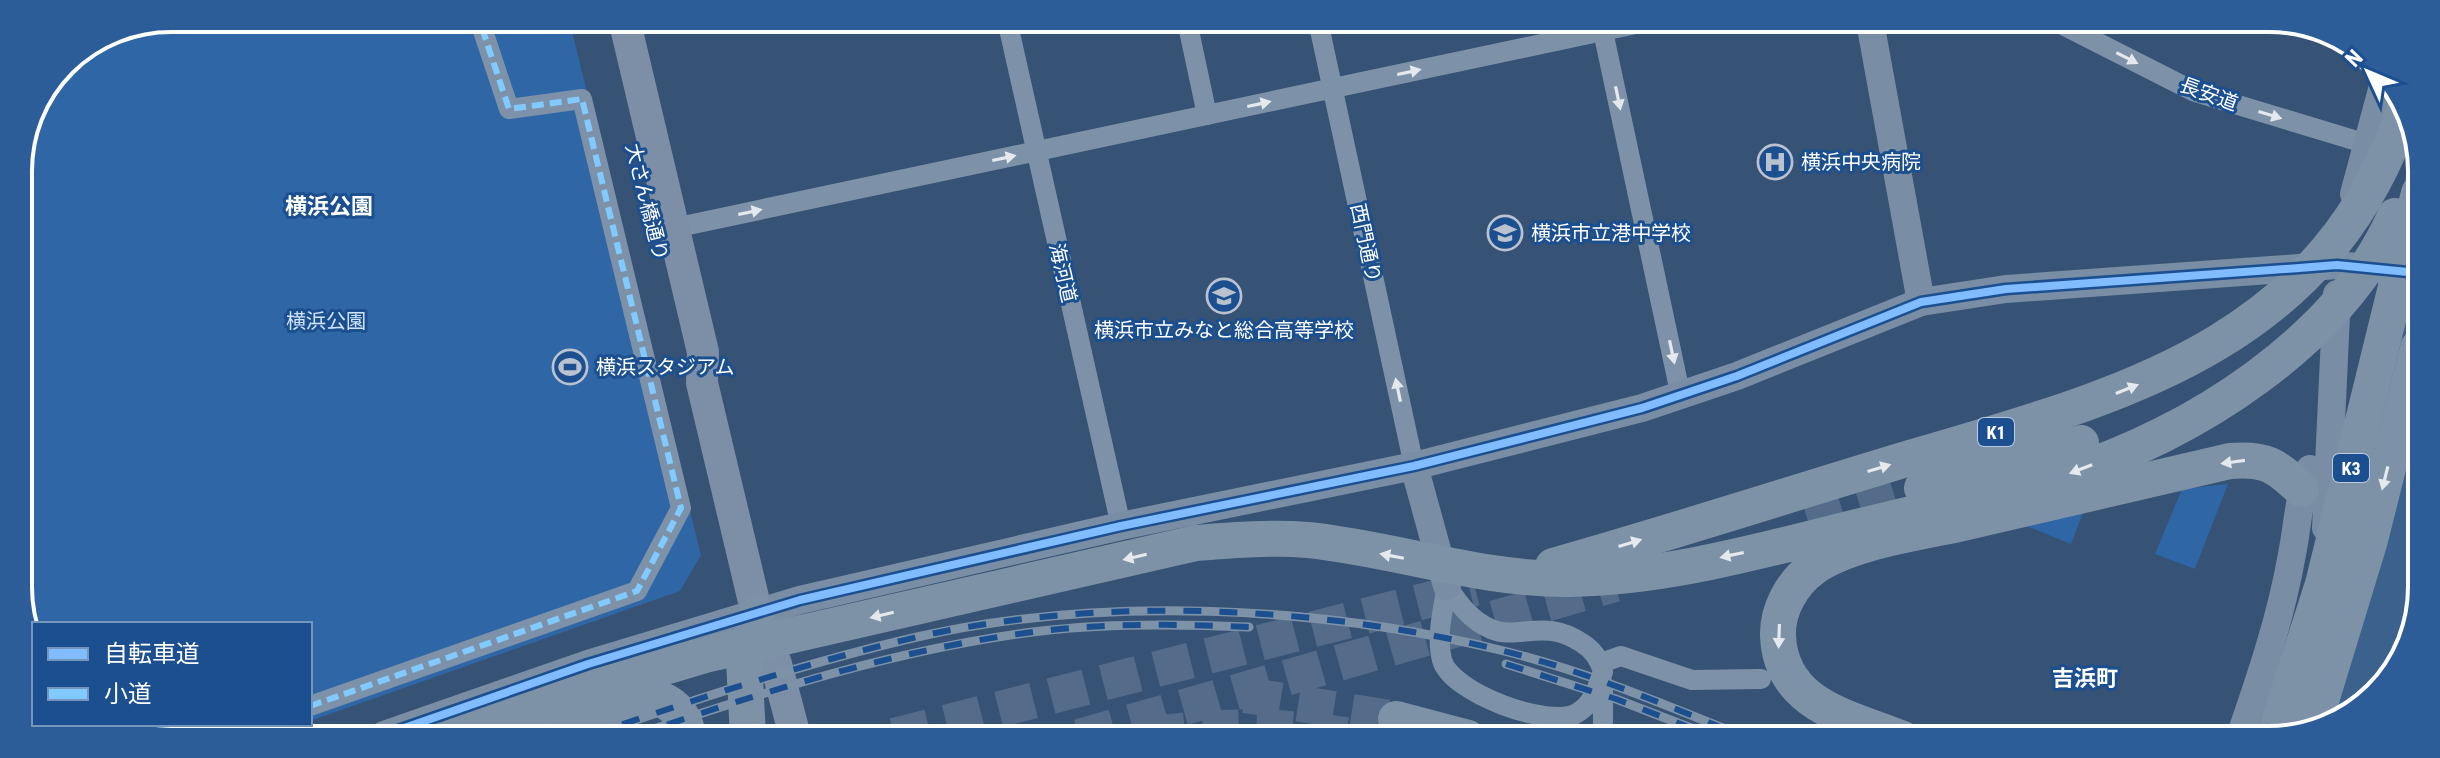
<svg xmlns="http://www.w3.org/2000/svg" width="2440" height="758" viewBox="0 0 2440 758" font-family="'Roboto Condensed','Noto Sans JP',sans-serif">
  <rect width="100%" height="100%" fill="#365274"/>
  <g fill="#2f66a5">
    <path d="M171,18L569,19L701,555L680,591L310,721V624H34V643L21,617L18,161L63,62L113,29Z"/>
    <path d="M2228,484L2195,569L2155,554L2182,489Z"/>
    <path d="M2084,510L2071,544L2024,525Z"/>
    <path d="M114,724H301L270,735H131Z"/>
  </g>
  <path fill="#3b618d" d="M2415,132L2419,141L2417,627L2363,708L2310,728L2375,315Z"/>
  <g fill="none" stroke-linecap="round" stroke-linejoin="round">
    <g stroke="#546c89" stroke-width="36" stroke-dasharray="36 18" stroke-linecap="butt">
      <path d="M1809,524L1922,488"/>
      <path d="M1245,695L1396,719"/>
      <path d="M1149,735C1222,724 1290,725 1362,738"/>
      <path d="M894,736L1475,588"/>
      <path d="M1079,737L1615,584"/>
    </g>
    <g stroke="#7d92a8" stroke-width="20">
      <path d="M1007,20L1121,526"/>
      <path d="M1187,21L1207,115"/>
      <path d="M1318,21L1414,466"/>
      <path d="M1601,22L1681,397"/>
      <path d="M2059,23L2195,92L2367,144"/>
      <path d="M674,228L1645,22"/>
      <path d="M1447,586C1459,604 1470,620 1491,629C1519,641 1543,617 1582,643C1593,650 1600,660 1603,672C1597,688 1593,704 1577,713C1549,729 1451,693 1442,660C1436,637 1443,609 1447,586Z"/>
      <path d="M1601,663L1621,656L1692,680L1761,679"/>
      <path d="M310,706L637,591L681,508L582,99L509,109L479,19"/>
      <path d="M1552,719L1584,738"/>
      <path d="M152,724L155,735"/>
      <path d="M121,729L135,724"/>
      <path d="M224,735L257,724"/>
      <path d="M1603,738V684"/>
    </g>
    <g stroke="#798da4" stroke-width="28">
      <path d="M1870,22L1921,302"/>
      <path d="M2354,194L2386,75"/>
      <path d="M1414,466L1447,586"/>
      <path d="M2326,528L2337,294"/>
      <path d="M384,735L588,664L800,600L1121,526L1414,466L1642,408L1737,376L1921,302L2006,289L2299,268L2337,265L2418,273"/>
      <path d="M2239,740C2260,679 2281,618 2292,554C2298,525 2298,497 2310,469"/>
    </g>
    <path stroke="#7d8ea7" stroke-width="32" d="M624,19L703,352L702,383L757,614L776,664L795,736"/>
    <g stroke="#7e92a7" stroke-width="36">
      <path d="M1922,488L2081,443"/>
      <path d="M1396,719L1468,738"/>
      <path d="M2313,727L2370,540L2418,348"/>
      <path d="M517,736L640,696C666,696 684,709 688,736"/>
      <path d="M748,736L744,661L757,614"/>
      <path d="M1903,739C1849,717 1781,706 1778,636C1777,610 1792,583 1813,568C1849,542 1919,533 1963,523C2052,502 2141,482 2230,461C2265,458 2276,465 2301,489"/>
    </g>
    <g stroke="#7e92a7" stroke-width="9">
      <g id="rail">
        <path d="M1506,664L1616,699L1717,738"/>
        <path d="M588,736C697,699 805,663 917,637C1102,595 1321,606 1504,651C1588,672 1668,706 1748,738"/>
        <path d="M633,736C766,691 901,648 1041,631C1109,623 1180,624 1249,627"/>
      </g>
    </g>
    <use href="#rail" stroke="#1b4f8f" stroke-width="6" stroke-dasharray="18" stroke-linecap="butt"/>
    <g stroke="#7e92a7" stroke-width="36">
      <path d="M1553,566C1666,534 1778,498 1890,464C2107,399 2322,353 2404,111"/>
      <path d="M456,735L554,700L705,655L1196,543C1234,540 1271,537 1308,540C1396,549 1480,580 1569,579C1667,578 1767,549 1861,526C1929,509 2000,495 2066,474C2192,435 2341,340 2395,216"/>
      <path d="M2273,740L2323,584L2419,193"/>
    </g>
    <g stroke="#80caff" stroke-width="6" stroke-dasharray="12 6" stroke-linecap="butt">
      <path d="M310,706L637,591L681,508L582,99L509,109L479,19"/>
      <path d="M152,724L155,735"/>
      <path d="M121,729L135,724"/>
      <path d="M224,735L257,724"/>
    </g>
    <g stroke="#1b4f8f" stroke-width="13">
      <path id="cycleway" d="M384,735L588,664L800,600L1121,526L1414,466L1642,408L1737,376L1921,302L2006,289L2299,268L2337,265L2418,273"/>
    </g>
    <use href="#cycleway" stroke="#80bcff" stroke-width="8"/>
  </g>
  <defs><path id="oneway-solid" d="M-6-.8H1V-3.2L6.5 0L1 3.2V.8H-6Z" transform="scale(2)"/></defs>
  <g fill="#e5e9ee">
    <use href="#oneway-solid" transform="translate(2127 58) rotate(27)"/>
    <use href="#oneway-solid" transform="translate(1409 72) rotate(-12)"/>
    <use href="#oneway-solid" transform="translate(1618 98) rotate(78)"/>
    <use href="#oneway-solid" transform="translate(1259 104) rotate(-12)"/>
    <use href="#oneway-solid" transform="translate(2270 115) rotate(17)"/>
    <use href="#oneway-solid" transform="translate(1004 158) rotate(-12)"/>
    <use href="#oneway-solid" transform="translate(750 212) rotate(-12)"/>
    <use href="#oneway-solid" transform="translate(1672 352) rotate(78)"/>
    <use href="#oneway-solid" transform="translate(1398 390) rotate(-102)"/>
  </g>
  <g fill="#e5e9ed">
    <use href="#oneway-solid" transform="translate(2127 389) rotate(-22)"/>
    <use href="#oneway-solid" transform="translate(2233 462) rotate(172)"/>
    <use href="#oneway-solid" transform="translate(1879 468) rotate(-17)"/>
    <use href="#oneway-solid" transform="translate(2081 469) rotate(159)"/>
    <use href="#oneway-solid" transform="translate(2385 478) rotate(104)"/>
    <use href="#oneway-solid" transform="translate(1630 543) rotate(-17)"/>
    <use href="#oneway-solid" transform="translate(1732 555) rotate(168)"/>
    <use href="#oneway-solid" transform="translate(1392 556) rotate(-169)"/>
    <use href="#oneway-solid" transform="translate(1135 557) rotate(167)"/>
    <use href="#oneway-solid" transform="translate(882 615) rotate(167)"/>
    <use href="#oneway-solid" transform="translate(1779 636) rotate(92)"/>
  </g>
  <defs>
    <g id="hospital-ring" transform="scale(1.8)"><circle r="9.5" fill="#1b4f8f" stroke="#b9c2ce" stroke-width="1.5"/><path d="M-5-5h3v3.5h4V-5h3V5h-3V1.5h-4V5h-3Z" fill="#b9c2ce"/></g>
    <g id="school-ring" transform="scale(1.8)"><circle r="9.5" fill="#1b4f8f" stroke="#b9c2ce" stroke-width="1.5"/><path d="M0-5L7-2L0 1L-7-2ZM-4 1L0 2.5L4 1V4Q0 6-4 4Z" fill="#b9c2ce"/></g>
    <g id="stadium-ring" transform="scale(1.8)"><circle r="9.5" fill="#1b4f8f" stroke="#b9c2ce" stroke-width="1.5"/><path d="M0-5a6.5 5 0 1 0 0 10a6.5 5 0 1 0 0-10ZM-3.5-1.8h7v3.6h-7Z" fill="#b9c2ce"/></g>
  </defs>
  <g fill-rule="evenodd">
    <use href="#hospital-ring" x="1775" y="162"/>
    <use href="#school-ring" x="1505" y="233"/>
    <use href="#school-ring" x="1224" y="296"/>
    <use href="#stadium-ring" x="570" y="367"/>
  </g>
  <g text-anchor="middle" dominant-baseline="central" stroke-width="6" stroke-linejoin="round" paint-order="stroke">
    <g fill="#1b4f8f" stroke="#bbcadd" stroke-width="2">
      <rect x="1978" y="418" width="36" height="28" rx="6"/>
      <rect x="2333" y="454" width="36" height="28" rx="6"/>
    </g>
    <g font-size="18" font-weight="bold" fill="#fff">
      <text x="1996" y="432">K1</text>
      <text x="2351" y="468">K3</text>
    </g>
    <g font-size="20" fill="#fff" stroke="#1b4f8f">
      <text transform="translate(2209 94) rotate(20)">長安道</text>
      <text transform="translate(647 202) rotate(76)">大さん橋通り</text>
      <text transform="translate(1366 243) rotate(78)">西門通り</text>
      <text transform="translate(1063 273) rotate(77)">海河道</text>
    </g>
    <g font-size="20" fill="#fff" stroke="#1b4f8f" text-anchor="start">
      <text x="1801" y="162">横浜中央病院</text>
      <text x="1531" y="233">横浜市立港中学校</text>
      <text x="1224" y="330" text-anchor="middle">横浜市立みなと総合高等学校</text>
      <text x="596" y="367">横浜スタジアム</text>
    </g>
    <g font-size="20" fill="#cfe3fa" stroke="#1b4f8f">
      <text x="326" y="321">横浜公園</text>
    </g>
    <g font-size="22" font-weight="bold" fill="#fff" stroke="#1b4f8f">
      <text x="329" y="206">横浜公園</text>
      <text x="2085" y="678">吉浜町</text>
    </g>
  </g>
  <path d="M0 0H2440V758H0ZM171 32H2269A139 139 0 0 1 2408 171V587A139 139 0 0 1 2269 726H171A139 139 0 0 1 32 587V171A139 139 0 0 1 171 32Z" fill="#2d5d98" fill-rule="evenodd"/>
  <path fill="none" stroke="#fff" stroke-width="4" d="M171 32H2269A139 139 0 0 1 2408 171V587A139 139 0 0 1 2269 726H171A139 139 0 0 1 32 587V171A139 139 0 0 1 171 32Z"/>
  <rect x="32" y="622" width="280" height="104" fill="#1b4f8f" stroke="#7695bc" stroke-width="2"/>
  <rect x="48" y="648" width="40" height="12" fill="#80bcff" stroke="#7695bc" stroke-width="2"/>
  <text x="104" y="662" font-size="24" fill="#ffffff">自転車道</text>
  <rect x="48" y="688" width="40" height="12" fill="#80caff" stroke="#7695bc" stroke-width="2"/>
  <text x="104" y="702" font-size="24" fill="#ffffff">小道</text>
  <g transform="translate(2368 72) rotate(314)" stroke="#1b4f8f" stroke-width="6" paint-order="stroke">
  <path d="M0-6L14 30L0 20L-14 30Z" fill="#ffffff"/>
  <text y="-12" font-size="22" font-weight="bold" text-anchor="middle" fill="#ffffff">N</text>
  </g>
</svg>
